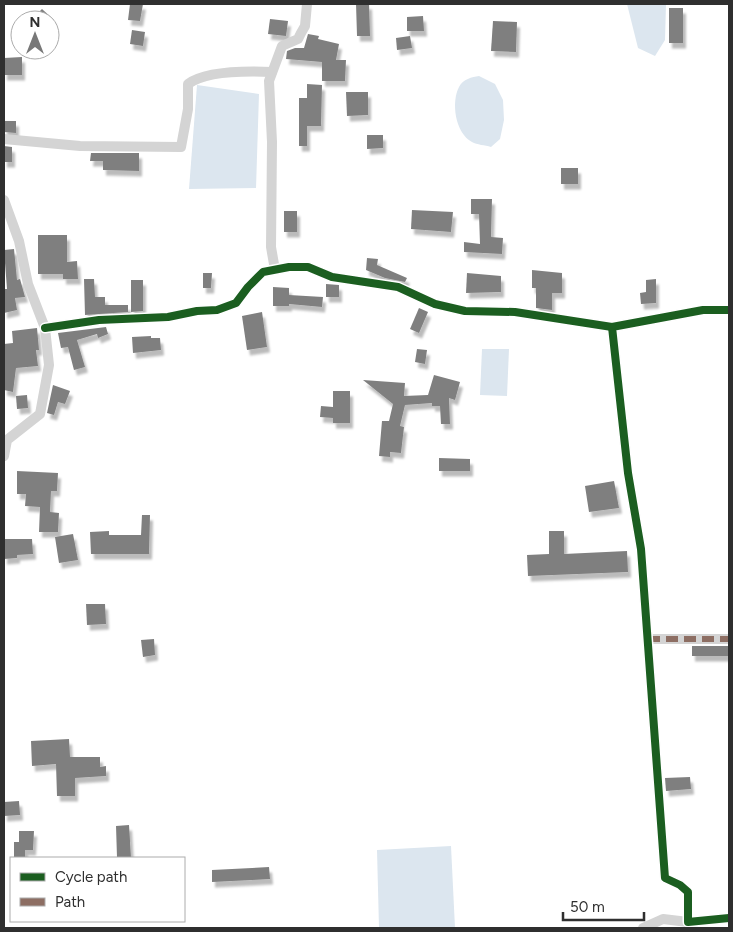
<svg xmlns="http://www.w3.org/2000/svg" width="733" height="932" viewBox="0 0 733 932" font-family="Figtree,sans-serif">
  <defs>
    <filter id="shadow"><feDropShadow dx="3" dy="5.5" stdDeviation="1" flood-color="#0004"/></filter>
  </defs>
  <rect width="100%" height="100%" fill="#fff"/>
  <g fill="#dce6ef">
    <path d="M627,4H666L665,40L655,56L638,48Z"/>
    <path d="M479,76L495,84L503,100L504,120L500,139L491,147C485,145 477,145 472,142C455,133 451,102 459,87C463,79 472,77 479,76Z"/>
    <path d="M197,85L259,94L256,188L189,189Z"/>
    <path d="M482,349H509L507,396L480,395Z"/>
    <path d="M451,846L455,928H379L377,850Z"/>
  </g>
  <g fill="#7f7f7f" filter="url(#shadow)">
    <path d="M130,4H143L140,21L128,20Z"/>
    <path d="M356,4H369L370,36H357Z"/>
    <rect x="669" y="8" width="14" height="35"/>
    <path d="M42,9L54,20H40L35,16Z"/>
    <path d="M423,16L424,31H407V17Z"/>
    <path d="M270,19L288,21L286,36L268,34Z"/>
    <path d="M493,21L517,22L516,52L491,51Z"/>
    <path d="M132,30L145,32L143,46L130,44Z"/>
    <path d="M308,34L319,36L318,39L339,44L336,60H346L345,81H322V62L286,59L287,51L295,48H304Z"/>
    <path d="M410,36L412,48L397,50L396,38Z"/>
    <path d="M22,57V75H4V58Z"/>
    <path d="M307,84L322,85L321,126H307V146H299V98H307Z"/>
    <path d="M346,92H368V115L347,116Z"/>
    <path d="M4,121H16V133L4,132Z"/>
    <path d="M367,135H383V148L367,149Z"/>
    <path d="M4,146L12,147V162H4Z"/>
    <path d="M91,153H139V171L103,170V161H90Z"/>
    <rect x="561" y="168" width="17" height="16"/>
    <path d="M471,199H492L491,237L503,238L502,254L464,252V242L480,244L479,214H471Z"/>
    <path d="M412,210L453,212L451,232L411,229Z"/>
    <rect x="284" y="211" width="13" height="21"/>
    <path d="M38,235H67V262L77,261L78,279H63V274H38Z"/>
    <path d="M14,249L17,280L20,279L25,297L15,298L17,310L4,313V289H7L4,250Z"/>
    <path d="M367,258L378,259L377,265L407,278L405,282L385,278L366,270Z"/>
    <path d="M532,270L562,273V293H552V310L536,308V288H532Z"/>
    <path d="M203,273H212L211,288H203Z"/>
    <path d="M467,273L501,276V292L466,293Z"/>
    <path d="M84,279H94L95,297H105V305H128V312L85,315Z"/>
    <path d="M656,279V303L641,304L640,293L646,292V280Z"/>
    <path d="M131,280H143V311L131,312Z"/>
    <path d="M326,284L339,285V297H326Z"/>
    <path d="M273,287L289,288V295L323,297L322,307L289,304V306H273Z"/>
    <path d="M419,308L428,312L419,333L410,329Z"/>
    <path d="M262,312L267,347L247,350L242,316Z"/>
    <path d="M106,327L108,334L98,338L97,334L77,340L85,367L74,370L68,347L61,348L58,333Z"/>
    <path d="M37,328L39,350H36L38,366L16,368L13,392L4,390V344L13,343L12,331Z"/>
    <path d="M151,336V338H160L161,350L133,353L132,337Z"/>
    <path d="M417,349L427,350L425,364L415,362Z"/>
    <path d="M434,375L460,382L455,400L449,398L450,424H441L440,406H432V403L405,405L400,426L404,427L401,453L390,452V457L379,456L382,421H389L393,404L363,380L405,383L404,396L428,395Z"/>
    <path d="M53,385L70,391L65,404L58,402L54,415L47,413Z"/>
    <path d="M333,391H350V423H333V418L320,417L321,406L333,407Z"/>
    <path d="M27,395L28,408L17,409L16,396Z"/>
    <path d="M439,458L470,459V471H439Z"/>
    <path d="M17,471L58,473L57,491H51L50,512L59,513L58,532H39L40,507L25,506L26,494H17Z"/>
    <path d="M614,481L619,508L589,512L585,486Z"/>
    <path d="M142,515H150L149,554H91L90,532L109,531V535H141Z"/>
    <path d="M549,531H564V554L627,551L628,572L528,576L527,555L549,554Z"/>
    <path d="M73,534L78,560L59,563L55,537Z"/>
    <path d="M4,539H32L33,554L17,555V558L4,559Z"/>
    <path d="M86,604H105L106,624L87,625Z"/>
    <path d="M154,639L155,655L143,657L141,640Z"/>
    <rect x="692" y="646" width="37" height="10"/>
    <path d="M69,739L70,757H100V767L106,766V776L75,778V796H57L56,764L32,766L31,741Z"/>
    <path d="M690,777L691,789L666,791L665,778Z"/>
    <path d="M19,801L20,815L4,816V802Z"/>
    <path d="M129,825L131,858H117L116,826Z"/>
    <path d="M19,831H34L33,850H25V858H14V842H19Z"/>
    <path d="M269,867L270,879L212,882V870Z"/>
  </g>
  <g fill="none" stroke-linecap="round" stroke-linejoin="round">
    <g stroke="#d4d4d4" stroke-width="10">
      <path d="M4,139L80,146L181,147L188,109V84C207,70 249,71 272,72"/>
      <path d="M4,200L19,241L28,284L45,328L49,365L40,414L7,440L4,456"/>
      <path d="M275,270L271,247L272,142L269,81L282,46L298,39L301,33L305,26L307,4"/>
      <path d="M729,310H703L612,327L628,473L641,549L665,878L680,885L688,892V922L729,918"/>
      <path d="M45,328L99,320L168,317L197,311L217,310L236,303L248,287L263,272L289,267H308L332,277L398,287L435,304L465,311L515,312L612,327"/>
      <path d="M648,639H729"/>
      <path d="M643,928L663,919L688,922L689,928"/>
    </g>
    <path stroke="#8d6e63" stroke-width="6" stroke-dasharray="12 6" stroke-linecap="butt" d="M648,639H729"/>
    <g stroke="#fff" stroke-width="11">
      <g id="cycleway">
        <path d="M729,310H703L612,327L628,473L641,549L665,878L680,885L688,892V922L729,918"/>
        <path d="M45,328L99,320L168,317L197,311L217,310L236,303L248,287L263,272L289,267H308L332,277L398,287L435,304L465,311L515,312L612,327"/>
      </g>
    </g>
    <use href="#cycleway" stroke="#1b5e20" stroke-width="8"/>
  </g>
  <rect width="733" height="932" fill="none" stroke="#2f2f2f" stroke-width="10"/>
  <rect x="10" y="857" width="175" height="65" fill="#ffffff" stroke="#acacac"/>
  <rect x="20" y="873" width="25" height="8" fill="#1b5e20" stroke="#acacac"/>
  <text x="55" y="882" font-size="15" fill="#2f2f2f">Cycle path</text>
  <rect x="20" y="898" width="25" height="8" fill="#8d6e63" stroke="#acacac"/>
  <text x="55" y="907" font-size="15" fill="#2f2f2f">Path</text>
  <g transform="translate(35 35)"><circle r="24" fill="#ffffff" stroke="#acacac"/>
  <path d="M0-4L9 19L0 12L-9 19Z" fill="#787878"/>
  <text y="-8" font-size="14" font-weight="bold" text-anchor="middle" fill="#2f2f2f">N</text>
  </g>
  <path d="M563 912v8h81v-8" fill="none" stroke="#2f2f2f" stroke-width="2.5"/>
  <text x="570" y="912" font-size="15" fill="#2f2f2f" stroke="#ffffff" stroke-width="4" paint-order="stroke">50 m</text>
</svg>
